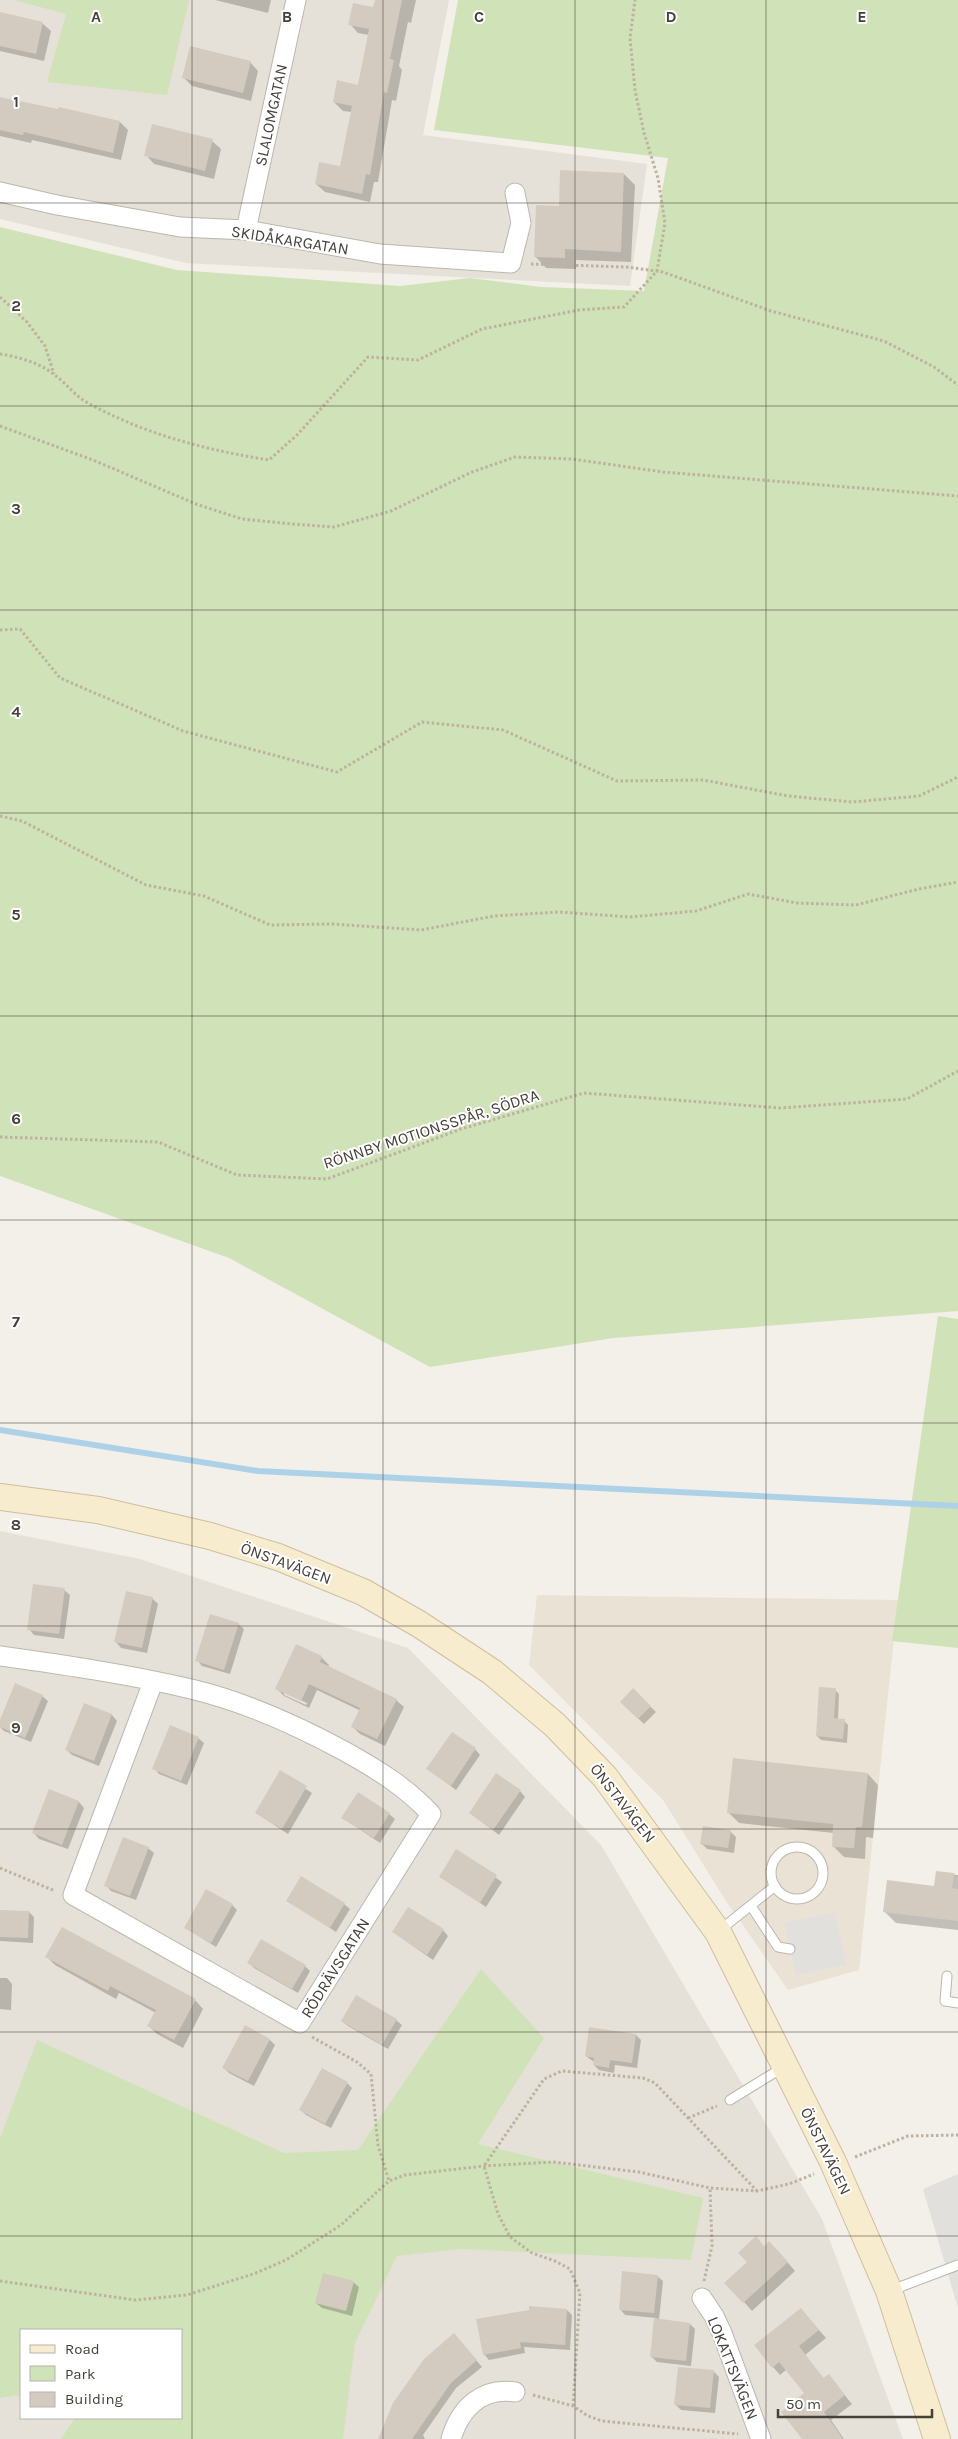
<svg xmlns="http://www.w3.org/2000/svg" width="958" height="2439" viewBox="0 0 958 2439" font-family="Karla,sans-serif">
  <rect width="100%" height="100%" fill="#f3efe9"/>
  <g fill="#e6e1d8" fill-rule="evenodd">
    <path d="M0,0H449L423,135L647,164L630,286L186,263L0,219Z"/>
    <path d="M0,1531L140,1559L408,1648L601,1845L822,2219L903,2439H0ZM21,2330H181V2418H21Z"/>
  </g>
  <path fill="#eae3d5" d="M537,1595L898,1600L859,1970L788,1990L726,1901L663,1800L529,1665Z"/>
  <g fill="#d0e2b7">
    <path d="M14,0H189L167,95L47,82L66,14Z"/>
    <path d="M458,0H958V1311L613,1338L430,1367L229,1258L0,1176V227L177,270L400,286L470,278L541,287L644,291L668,158L434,130Z"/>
    <path d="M938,1316L958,1319V1648L892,1641Z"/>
    <path d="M481,1969L544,2038L478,2144L703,2198L691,2260L461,2249L397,2256L355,2343L343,2439H61L75,2418H181V2330H21V2395L0,2398V2138L37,2040L284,2153L358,2150Z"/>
  </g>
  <g fill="#e2e0dd">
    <path d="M835,1912L846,1965L796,1975L784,1923Z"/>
    <path d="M958,2174V2308L923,2189Z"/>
  </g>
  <g fill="#0003" fill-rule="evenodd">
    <path d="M215,0H271L268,13Z"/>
    <path d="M376,0H416L411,23L408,22L399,66L402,70L396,101L392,100L378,182H374L370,202L325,192L316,184L341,168L352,112L343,111L334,102L358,86L369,35L358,33L350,24L374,8Z"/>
    <path d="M0,13L42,23L51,31L44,61L0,51Z"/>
    <path d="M250,62L258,71L251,101L192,86L183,77Z"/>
    <path d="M0,98L120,122L128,130L121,160L32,140L31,143L0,136Z"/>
    <path d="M212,141L221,149L214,179L154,164L146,155Z"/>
    <path d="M624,174L635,185L631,262L576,260V269L546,268L535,256L560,207Z"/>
    <path d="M64,1590L70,1595L64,1639L34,1635L29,1629Z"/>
    <path d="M127,1593L153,1599L158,1604L147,1653L121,1648L116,1642Z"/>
    <path d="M238,1624L244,1629L230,1674L202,1666L197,1660Z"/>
    <path d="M321,1657L329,1665L328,1667L396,1700L404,1707L385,1746L360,1734L353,1727L361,1711L317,1690L309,1708L284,1696L277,1689ZM284,1692L307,1703L306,1705L284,1695Z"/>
    <path d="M633,1690L656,1712L644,1724L621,1702Z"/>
    <path d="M835,1690L839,1694L838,1720L844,1721L848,1725L847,1743L821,1740L817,1736Z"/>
    <path d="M42,1696L48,1701L31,1742L4,1731L0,1727V1723Z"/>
    <path d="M85,1705L112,1715L117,1721L99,1766L72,1755L67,1750Z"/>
    <path d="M198,1738L204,1743L187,1785L159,1774L154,1768Z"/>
    <path d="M475,1749L480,1755L456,1790L428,1769Z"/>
    <path d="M280,1772L312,1793L288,1834L256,1813Z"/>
    <path d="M868,1774L878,1785L873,1838L866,1837L865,1859L844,1857L833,1846L834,1833L739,1823L728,1812Z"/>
    <path d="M520,1791L525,1797L499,1835L470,1813Z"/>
    <path d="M79,1802L84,1808L68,1849L39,1839L34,1833Z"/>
    <path d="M389,1814L395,1819L380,1843L343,1818Z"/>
    <path d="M730,1831L736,1837L734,1853L707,1849L701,1843Z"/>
    <path d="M148,1848L154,1853L136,1900L111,1891L106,1885Z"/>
    <path d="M457,1851L502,1882L486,1907L440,1876Z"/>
    <path d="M937,1872L958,1875V1930L896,1923L884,1911L935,1887Z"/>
    <path d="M287,1900L344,1904L350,1909L336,1932Z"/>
    <path d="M232,1905L237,1910L216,1947L186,1928Z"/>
    <path d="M0,1911L29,1912L34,1917L33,1943L0,1941Z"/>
    <path d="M443,1930L448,1936L433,1960L393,1932Z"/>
    <path d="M47,1957L195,2000L203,2009L183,2048L157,2034L149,2026L156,2013L119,1993L116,1999L55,1965Z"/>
    <path d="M249,1963L305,1966L310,1971L298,1993L254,1968Z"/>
    <path d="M0,1978H7L12,1984L11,2010L0,2009Z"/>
    <path d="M396,2020L402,2025L388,2049L348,2026L342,2021Z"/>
    <path d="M636,2035L641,2040L637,2068L615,2065L614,2073L599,2070L594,2065V2062L586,2056Z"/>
    <path d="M270,2040L275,2045L254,2086L229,2073L224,2068Z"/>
    <path d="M347,2083L352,2088L331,2128L306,2115L301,2110Z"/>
    <path d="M765,2247L778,2251L795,2271L752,2311L744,2302Z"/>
    <path d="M657,2276L663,2281L659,2320L690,2324L695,2329L691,2366L657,2362L651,2356L656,2318L625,2315L620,2309Z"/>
    <path d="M353,2282L359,2287L352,2316L322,2308L316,2303Z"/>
    <path d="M567,2310L572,2315L570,2350L524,2347L525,2353L489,2360L484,2354Z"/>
    <path d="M801,2310L826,2338L805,2355L824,2379L828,2375L852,2404L831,2420L844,2439H805L806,2393L787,2369L780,2375L773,2367Z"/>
    <path d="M459,2340L482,2367L456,2388L423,2435L425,2439H379Z"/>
    <path d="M713,2371L719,2377L715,2413L681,2410L676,2405Z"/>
  </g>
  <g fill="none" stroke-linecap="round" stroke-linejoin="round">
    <path stroke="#add2e8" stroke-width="6" d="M0,1430L258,1471L958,1506"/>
  </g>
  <g fill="#d3cbc0">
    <path d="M375,0H402L390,59L394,60L387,93L384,92L370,175L366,174L362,194L315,184L319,162L340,166L352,106L333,102L337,80L358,85L369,29L348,25L353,3L373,7Z"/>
    <path d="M0,12L43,22L36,54L0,46Z"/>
    <path d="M190,46L251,61L243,93L182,78Z"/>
    <path d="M0,97L58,109L59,107L120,121L113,153L24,132L23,135L0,130Z"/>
    <path d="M152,124L213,139L205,171L144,156Z"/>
    <path d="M560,170L624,173L621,252L565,249V258L534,257L536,205L559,206Z"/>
    <path d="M33,1584L65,1588L59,1634L27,1630Z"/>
    <path d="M126,1591L153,1597L142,1648L114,1642Z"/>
    <path d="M210,1614L239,1623L224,1670L195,1661Z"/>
    <path d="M296,1644L322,1656L320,1662L397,1699L377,1739L351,1727L360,1708L309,1684L301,1701L275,1689Z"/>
    <path d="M15,1683L43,1695L25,1738L0,1727V1720Z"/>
    <path d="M819,1687L836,1688L834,1718L845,1719L843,1739L816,1736Z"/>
    <path d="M633,1688L651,1706L638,1719L620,1702Z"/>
    <path d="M84,1703L112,1714L94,1761L65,1750Z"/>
    <path d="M170,1725L199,1737L181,1781L152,1769Z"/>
    <path d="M452,1732L476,1748L451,1786L426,1769Z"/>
    <path d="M733,1758L868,1773L862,1827H856L854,1848L832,1847L833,1824L727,1813Z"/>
    <path d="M280,1770L307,1786L282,1829L255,1813Z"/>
    <path d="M496,1773L521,1790L493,1830L469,1813Z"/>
    <path d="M49,1789L79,1801L62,1845L32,1833Z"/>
    <path d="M358,1792L390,1813L374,1838L341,1818Z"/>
    <path d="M703,1826L731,1830L728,1848L700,1844Z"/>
    <path d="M123,1837L149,1847L130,1896L104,1886Z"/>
    <path d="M456,1849L497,1875L480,1903L439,1877Z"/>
    <path d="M936,1871L954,1873L952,1888L958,1889V1921L883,1912L887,1880L934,1886Z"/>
    <path d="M301,1876L345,1903L330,1928L286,1901Z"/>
    <path d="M206,1889L233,1904L211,1943L184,1928Z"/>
    <path d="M408,1907L444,1929L427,1955L392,1932Z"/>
    <path d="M0,1910L29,1911L28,1938L0,1937Z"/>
    <path d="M62,1927L196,1999L174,2040L147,2026L156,2010L110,1986L108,1991L45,1957Z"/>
    <path d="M261,1939L306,1965L292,1989L247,1963Z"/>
    <path d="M356,1995L397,2019L382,2045L341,2021Z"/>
    <path d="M245,2025L270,2039L248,2081L222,2068Z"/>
    <path d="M589,2027L636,2034L632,2063L610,2060L609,2068L593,2065L594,2058L585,2056Z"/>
    <path d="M322,2068L348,2082L325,2124L299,2110Z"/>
    <path d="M756,2236L764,2246L769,2241L788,2262L743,2303L724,2283L747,2262L738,2253Z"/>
    <path d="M622,2271L658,2275L654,2313L619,2310Z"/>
    <path d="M323,2273L354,2281L346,2311L315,2303Z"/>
    <path d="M529,2306L567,2309L565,2345L520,2342L521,2348L483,2355L476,2319L529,2310Z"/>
    <path d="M801,2308L819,2330L799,2346L823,2378L829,2374L845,2395L824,2412L843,2439H802L781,2412L804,2393L779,2362L772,2368L754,2345Z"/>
    <path d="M654,2318L690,2323L686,2361L650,2357Z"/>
    <path d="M454,2333L477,2360L451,2383L412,2439H378L393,2403L424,2359Z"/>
    <path d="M678,2367L714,2370L710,2408L674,2405Z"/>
  </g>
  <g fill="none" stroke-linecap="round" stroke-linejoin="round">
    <g stroke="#bdb7ad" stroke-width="11">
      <g id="lane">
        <circle cx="797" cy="1873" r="26"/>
        <path d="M751,1906L778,1947L790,1949"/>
        <path d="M720,1930L775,1886"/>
        <path d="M947,1976L945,2001L958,2003"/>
        <path d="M730,2100L782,2068"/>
        <path d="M892,2290L958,2265"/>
      </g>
    </g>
    <g stroke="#bdb7ad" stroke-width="21">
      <g id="street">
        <path d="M0,192L57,205L180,227L246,230L380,254L511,263L521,223L515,193"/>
        <path d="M246,230L296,0"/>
        <path d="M0,1656C64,1665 128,1674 191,1689C242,1701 300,1727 346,1752C378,1770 406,1787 431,1814L300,2023L73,1895L153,1682"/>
        <path d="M702,2298L714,2316L722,2333L761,2439"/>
        <path d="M451,2439C460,2408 482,2387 515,2392"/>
      </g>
    </g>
    <g stroke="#cdbf9e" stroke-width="28">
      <path id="secondary" d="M0,1497L98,1510L210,1536L278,1557L363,1592L419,1624L492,1672L555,1725L605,1777L718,1932L833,2162L889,2291L937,2439"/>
    </g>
    <g stroke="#bdb2a0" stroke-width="3" stroke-dasharray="2.5 2.5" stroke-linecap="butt">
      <path d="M531,264L627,267L663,272L771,311L884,341L934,367L958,385"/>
      <path d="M0,297L27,322L45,346L54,374"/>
      <path d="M0,354C19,357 41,363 56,376C67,384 76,397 88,403C144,434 206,450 269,460L297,435L368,357L418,360L482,329L579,310L624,307L657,271L665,223L658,178L644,133L635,90L630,38L635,0"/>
      <path d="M0,426L93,460L196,504L242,519L292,524L334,527L391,511L472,472L515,457L572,459L663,472L958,496"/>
      <path d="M0,630L20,629L60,678L183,731L337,772L422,722L503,730L617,781L703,780L788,796L852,802L919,796L958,777"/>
      <path d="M0,816L22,821L146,885L204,896L270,925L332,924L421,930L494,916L559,912L630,917L696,911L748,894L797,903L856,905L919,889L958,882"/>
      <path d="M0,1137L158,1142L237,1175L327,1179L461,1129L584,1093L780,1108L907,1099L958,1071"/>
      <path d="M0,1868L55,1891"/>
      <path d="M312,2037L357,2062L371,2074L378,2145L389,2181"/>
      <path d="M688,2118L717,2106"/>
      <path d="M855,2157L908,2136L958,2135"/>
      <path d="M0,2281L135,2300L187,2295L256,2273L286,2260L341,2225L389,2181L405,2175L484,2166L553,2162L639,2172L710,2188L757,2191L789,2184L814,2174"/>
      <path d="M704,2281L712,2246L710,2188"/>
      <path d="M533,2395L573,2406L588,2416L602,2421L738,2434"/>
      <path d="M573,2406L580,2293L570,2269L555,2261L532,2253L510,2237L498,2214L484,2166L544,2079L562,2071L643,2078L655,2083L757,2191"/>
    </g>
    <use href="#lane" stroke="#fff" stroke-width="9"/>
    <use href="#street" stroke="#fff" stroke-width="19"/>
    <use href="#secondary" stroke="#f8ecce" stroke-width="26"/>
  </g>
  <path fill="none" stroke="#454039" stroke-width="1" stroke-opacity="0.55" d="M192,0V2439M383,0V2439M575,0V2439M766,0V2439M0,203H958M0,406H958M0,610H958M0,813H958M0,1016H958M0,1220H958M0,1423H958M0,1626H958M0,1829H958M0,2032H958M0,2236H958"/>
  <g text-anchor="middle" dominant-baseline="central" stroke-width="4" stroke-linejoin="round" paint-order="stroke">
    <g font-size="16" fill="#454039" stroke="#fff">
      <text transform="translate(271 115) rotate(-78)">SLALOMGATAN</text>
      <text transform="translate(290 240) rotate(9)">SKIDÅKARGATAN</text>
      <text transform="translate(431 1129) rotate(-18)">RÖNNBY MOTIONSSPÅR, SÖDRA</text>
      <text transform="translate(286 1563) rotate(20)">ÖNSTAVÄGEN</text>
      <text transform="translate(623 1803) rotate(52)">ÖNSTAVÄGEN</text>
      <text transform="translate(335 1968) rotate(-58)">RÖDRÄVSGATAN</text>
      <text transform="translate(826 2151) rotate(64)">ÖNSTAVÄGEN</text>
      <text transform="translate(733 2368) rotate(68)">LOKATTSVÄGEN</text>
    </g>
  </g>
  <g font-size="16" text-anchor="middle" font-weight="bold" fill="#454039" stroke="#fff" stroke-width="4" stroke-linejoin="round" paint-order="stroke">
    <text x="96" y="22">A</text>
    <text x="287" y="22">B</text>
    <text x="479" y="22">C</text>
    <text x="671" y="22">D</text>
    <text x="862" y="22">E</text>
    <text x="16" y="107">1</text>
    <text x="16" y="311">2</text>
    <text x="16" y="514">3</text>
    <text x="16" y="717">4</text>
    <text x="16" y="920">5</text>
    <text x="16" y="1124">6</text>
    <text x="16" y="1327">7</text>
    <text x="16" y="1530">8</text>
    <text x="16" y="1733">9</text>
  </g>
  <rect x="20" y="2329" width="162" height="90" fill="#ffffff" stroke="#b5b3b0"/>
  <rect x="30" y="2345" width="25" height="8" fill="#f8ecce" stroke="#b5b3b0"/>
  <text x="65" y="2354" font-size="15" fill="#454039">Road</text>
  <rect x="30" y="2366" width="25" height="15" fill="#d0e2b7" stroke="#b5b3b0"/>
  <text x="65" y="2379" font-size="15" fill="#454039">Park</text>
  <rect x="30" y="2392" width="25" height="15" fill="#d3cbc0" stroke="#b5b3b0"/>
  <text x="65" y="2404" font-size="15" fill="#454039">Building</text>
  <path d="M778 2409v8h154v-8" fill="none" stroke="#454039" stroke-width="2.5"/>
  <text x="786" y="2409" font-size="15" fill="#454039" stroke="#ffffff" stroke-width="4" paint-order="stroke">50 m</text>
</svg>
